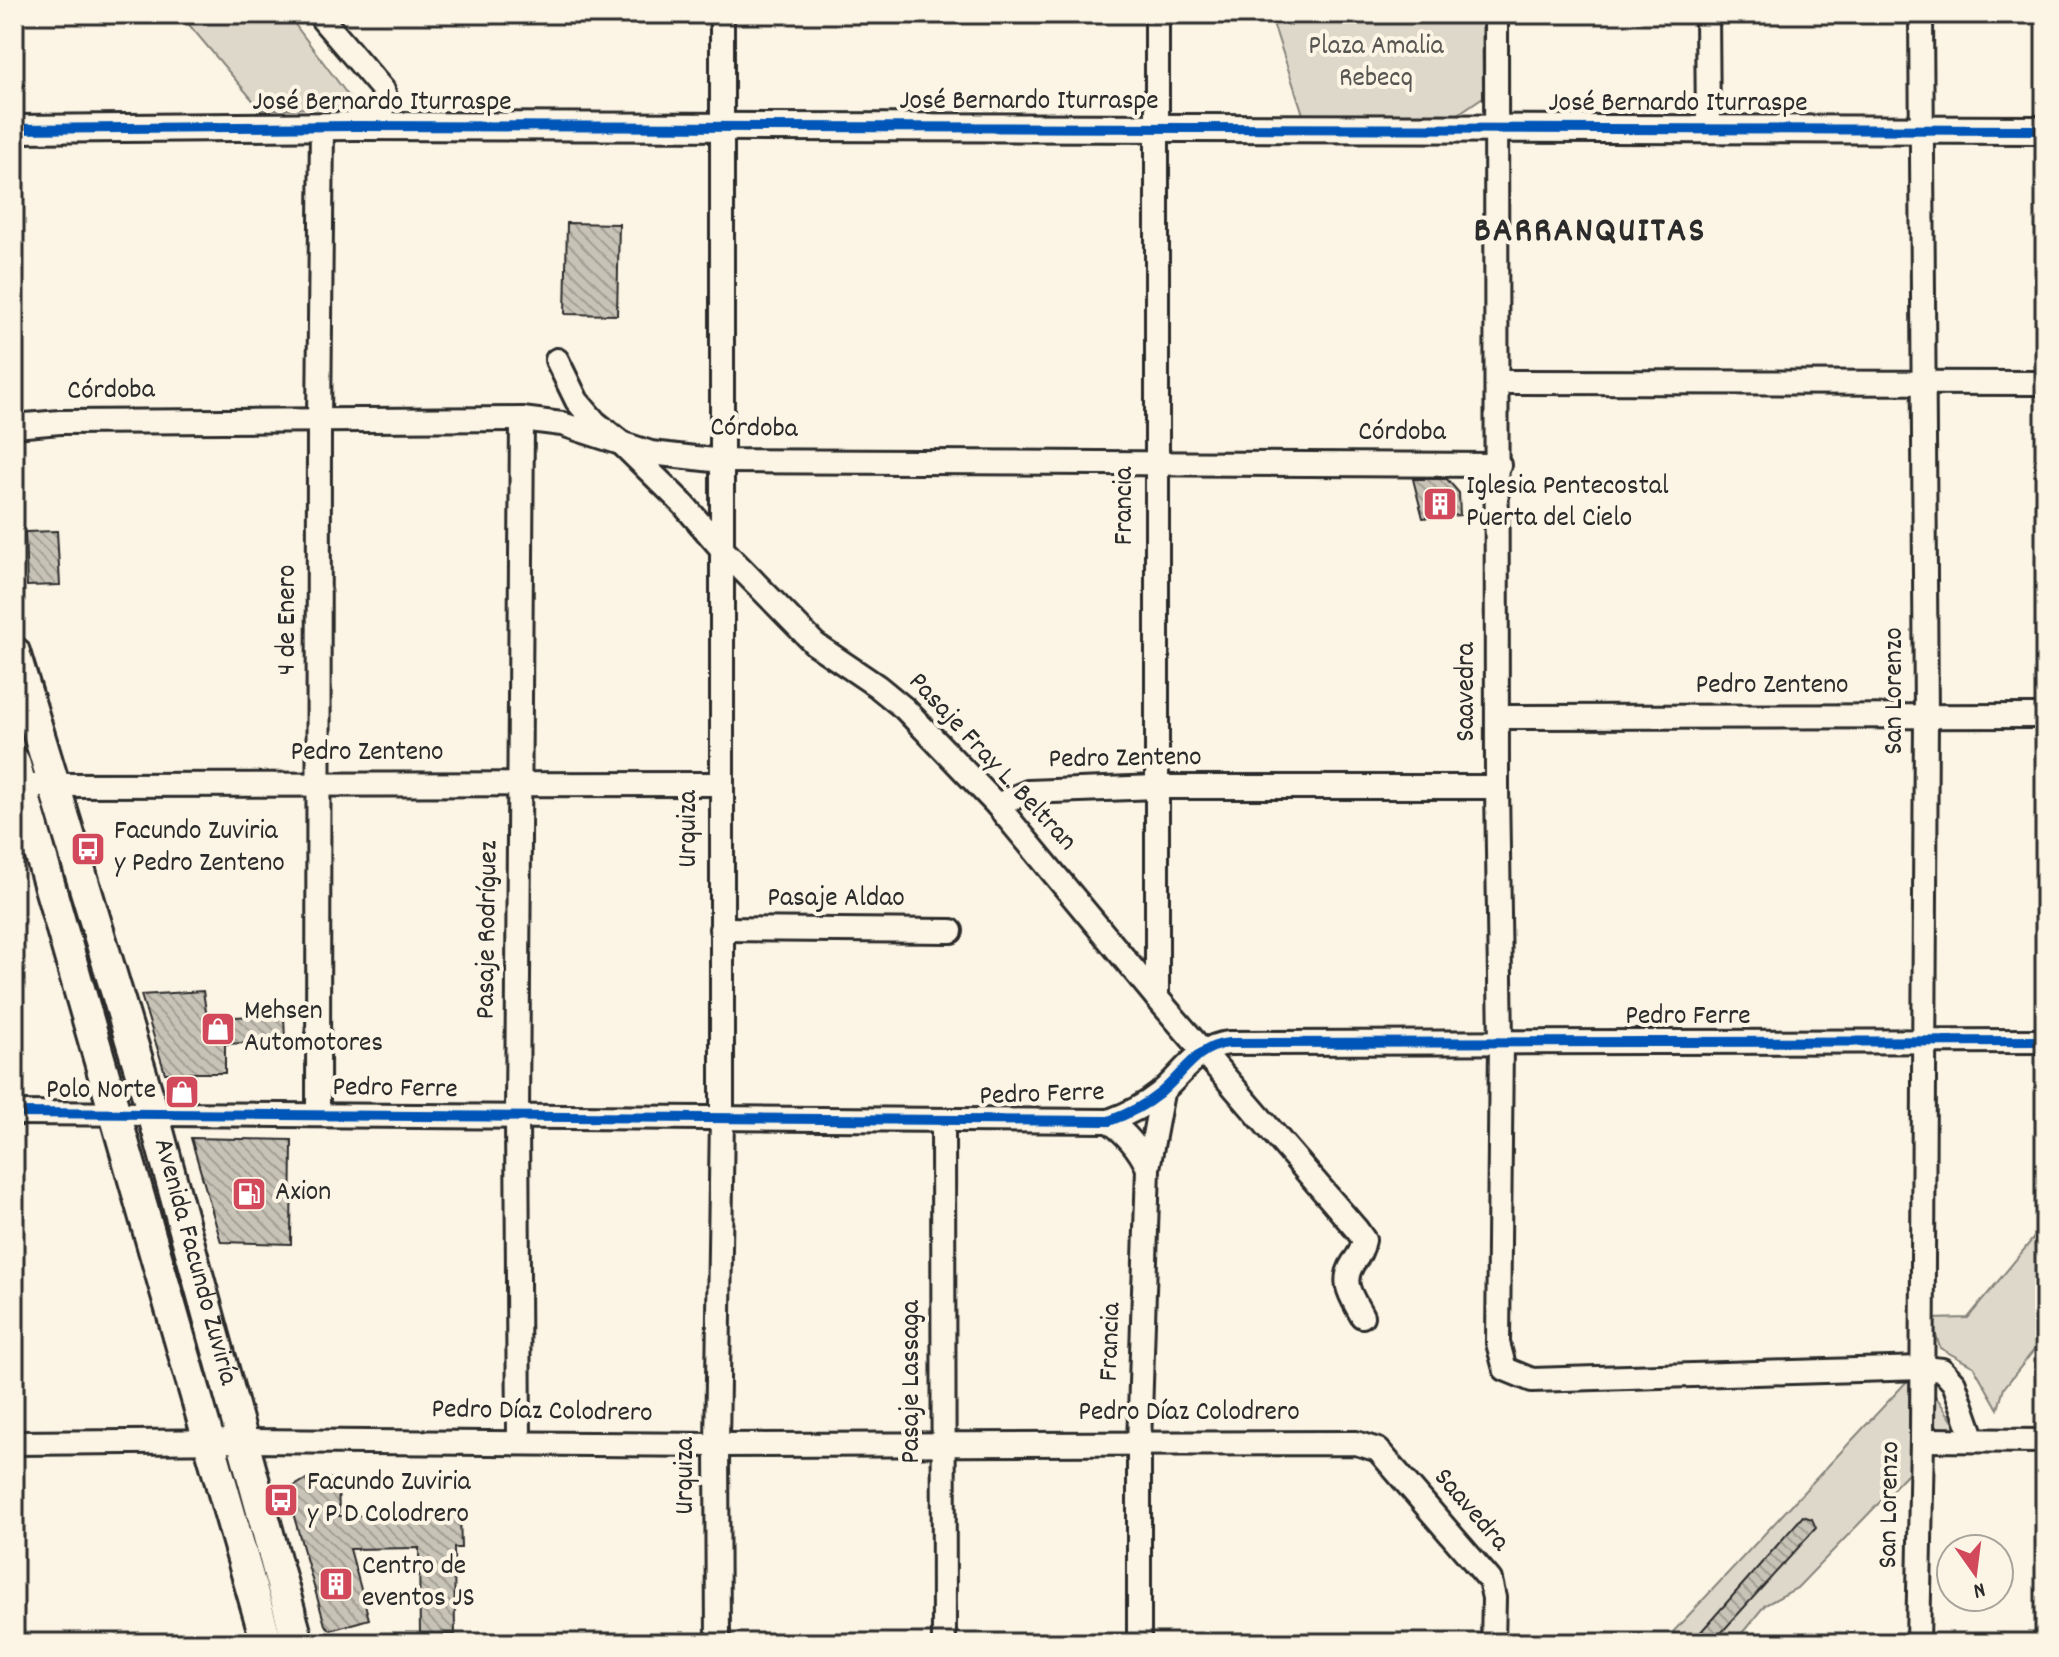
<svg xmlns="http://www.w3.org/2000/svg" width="2059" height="1657" viewBox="0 0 2059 1657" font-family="Dekko,sans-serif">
  <defs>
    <pattern id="building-back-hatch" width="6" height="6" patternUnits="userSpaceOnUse" patternTransform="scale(2)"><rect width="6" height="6" fill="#c8c3b7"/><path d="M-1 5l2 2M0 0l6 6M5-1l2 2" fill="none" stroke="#a39f95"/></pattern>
  </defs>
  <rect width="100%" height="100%" fill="#fcf5e5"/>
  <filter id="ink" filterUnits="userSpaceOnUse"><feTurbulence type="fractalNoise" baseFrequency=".0125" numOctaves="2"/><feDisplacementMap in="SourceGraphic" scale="16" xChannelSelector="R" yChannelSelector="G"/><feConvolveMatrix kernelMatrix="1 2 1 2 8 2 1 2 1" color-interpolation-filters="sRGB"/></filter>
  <g filter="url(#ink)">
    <g fill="#ded8ca" stroke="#84827a" stroke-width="2">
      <path d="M180,14H287L356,106L261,110Z"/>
      <path d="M1270,14H1482L1483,97L1458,114H1303Z"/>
      <path d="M2045,1224V1336L2004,1388L1998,1409L1974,1367L1940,1348L1931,1319L1968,1318Z"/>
      <path d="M1909,1379V1472L1797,1588L1765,1605L1734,1643H1687L1684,1635L1672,1633Z"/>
      <path d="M1928,1385L1962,1435H1929Z"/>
    </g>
    <g fill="url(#building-back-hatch)" stroke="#2b2b2b" stroke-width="2">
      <path d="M567,223L619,224L617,315L565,314Z"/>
      <path d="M1413,479H1447L1459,493L1460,515L1423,518Z"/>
      <path d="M57,531L60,585L27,586L25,532Z"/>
      <path d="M203,991L207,1018L284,1015L285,1041L225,1044V1073H165L141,995Z"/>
      <path d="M191,1138L292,1140L291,1244L221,1242Z"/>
      <path d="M308,1478L338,1479L339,1516L460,1512L461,1548H454L455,1634L420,1636L419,1548L350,1549L369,1619L331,1630L325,1625L289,1499L293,1487Z"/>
      <path d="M1803,1516L1812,1519L1816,1528L1712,1643H1691Z"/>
    </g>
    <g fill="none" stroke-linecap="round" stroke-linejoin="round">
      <g stroke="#2b2b2b" stroke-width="28">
        <g id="minor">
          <path d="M321,14L323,20L383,90L386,100L380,114L357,126"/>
          <path d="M1157,14V998"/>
          <path d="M1496,14L1497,787L1501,1042L1498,1343L1505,1369L1532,1380L1922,1368L1942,1370L1954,1383L1974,1440"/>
          <path d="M1707,14L1708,128"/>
          <path d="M557,360L577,401L595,422L619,441L684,505L722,549L815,644L877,686L905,709L997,805L1157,998L1357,1230L1364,1240C1362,1250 1359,1255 1353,1263C1340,1283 1352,1297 1362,1316"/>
          <path d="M1499,382L2045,383"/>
          <path d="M14,426L60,422L522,419L562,424L651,453L722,461L1499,465"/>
          <path d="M1498,717L2045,716"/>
          <path d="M14,785L720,784"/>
          <path d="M997,805L1028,792L1156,787H1497"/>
          <path d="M721,929L951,931"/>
          <path d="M14,1113L1109,1121C1128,1114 1143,1107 1159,1094C1183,1075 1196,1046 1229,1043L2045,1041"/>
          <path d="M318,1113L319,420L322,127"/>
          <path d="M1109,1121C1127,1134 1139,1148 1148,1168"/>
          <path d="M943,1122L944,1643"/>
          <path d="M1922,1440L2045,1441"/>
          <path d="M14,1443L242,1441L717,1445L1356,1443L1378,1450L1490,1580L1494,1598L1493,1643"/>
          <path d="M519,1443L517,1116L522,419"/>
          <path d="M718,1643L717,1445L722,1117V14"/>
          <path d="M1139,1643V1445L1148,1168L1162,1093"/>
          <path d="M1918,1643L1922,1440L1926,716L1921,14"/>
        </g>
      </g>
      <g stroke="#2b2b2b" stroke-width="32">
        <path id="tertiary" d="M14,129L355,126L2045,130"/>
      </g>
      <g stroke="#2b2b2b" stroke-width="36">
        <g id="secondary">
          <path id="s1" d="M14,652L153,1113L298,1643"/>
          <path d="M14,762L267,1643"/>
        </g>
      </g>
      <use href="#minor" stroke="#fcf5e5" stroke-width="22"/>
      <use href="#tertiary" stroke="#fcf5e5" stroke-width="26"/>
      <use href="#secondary" stroke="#fcf5e5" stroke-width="30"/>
      <g stroke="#fcf5e5" stroke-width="15">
        <g id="cycleway">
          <path d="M14,129L355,126L2045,130"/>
          <path d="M14,1113L1109,1121C1128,1114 1143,1107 1159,1094C1183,1075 1196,1046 1229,1043L2045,1041"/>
        </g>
      </g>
      <use href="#cycleway" stroke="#0057b8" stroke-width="10"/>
    </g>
  </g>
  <defs>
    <g id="building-square" transform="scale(1.8)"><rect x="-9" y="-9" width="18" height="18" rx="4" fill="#d1495b" stroke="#fcf5e5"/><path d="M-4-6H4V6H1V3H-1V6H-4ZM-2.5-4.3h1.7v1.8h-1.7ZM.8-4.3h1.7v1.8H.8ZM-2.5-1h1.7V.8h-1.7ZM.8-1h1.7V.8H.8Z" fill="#fff"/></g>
    <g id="bus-square" transform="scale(1.8)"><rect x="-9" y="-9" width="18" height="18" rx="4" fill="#d1495b" stroke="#fcf5e5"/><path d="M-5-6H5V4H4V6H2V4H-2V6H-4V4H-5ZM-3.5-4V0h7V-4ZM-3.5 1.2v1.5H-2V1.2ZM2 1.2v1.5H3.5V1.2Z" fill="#fff"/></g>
    <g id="shop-square" transform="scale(1.8)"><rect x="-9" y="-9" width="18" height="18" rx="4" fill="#d1495b" stroke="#fcf5e5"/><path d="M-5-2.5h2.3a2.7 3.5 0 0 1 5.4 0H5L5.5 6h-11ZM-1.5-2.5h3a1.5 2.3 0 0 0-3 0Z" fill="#fff"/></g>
    <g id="fuel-square" transform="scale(1.8)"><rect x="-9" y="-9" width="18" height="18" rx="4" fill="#d1495b" stroke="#fcf5e5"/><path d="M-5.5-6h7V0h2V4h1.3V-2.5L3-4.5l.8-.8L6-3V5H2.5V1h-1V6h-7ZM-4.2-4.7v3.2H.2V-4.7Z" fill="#fff"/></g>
  </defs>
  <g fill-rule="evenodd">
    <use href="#building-square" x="1440" y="504"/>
    <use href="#bus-square" x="88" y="849"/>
    <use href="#shop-square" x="218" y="1029"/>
    <use href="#shop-square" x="182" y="1092"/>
    <use href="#fuel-square" x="249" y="1194"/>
    <use href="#bus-square" x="281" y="1500"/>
    <use href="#building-square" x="336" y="1584"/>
  </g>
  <g text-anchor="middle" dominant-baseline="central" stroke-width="8" stroke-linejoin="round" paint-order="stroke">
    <g font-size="28" fill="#585653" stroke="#fcf5e5">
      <text x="1376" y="48">Plaza Amalia<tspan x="1376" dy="32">Rebecq</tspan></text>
    </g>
    <g font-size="28" fill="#2b2b2b" stroke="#fcf5e5">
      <text x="1029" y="103">José Bernardo Iturraspe</text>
      <text x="382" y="104">José Bernardo Iturraspe</text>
      <text x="1678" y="105">José Bernardo Iturraspe</text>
      <text transform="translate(111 392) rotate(-1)">Córdoba</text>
      <text transform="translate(754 430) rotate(1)">Córdoba</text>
      <text x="1402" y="434">Córdoba</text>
      <text transform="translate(1126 506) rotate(-90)">Francia</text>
      <text transform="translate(289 620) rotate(-90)">4 de Enero</text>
      <text x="1772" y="687">Pedro Zenteno</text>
      <text transform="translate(1896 691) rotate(-90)">San Lorenzo</text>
      <text transform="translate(1468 692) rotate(-90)">Saavedra</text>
      <text x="367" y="754">Pedro Zenteno</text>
      <text transform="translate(1125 760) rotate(-1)">Pedro Zenteno</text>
      <text transform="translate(991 763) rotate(47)">Pasaje Fray L. Beltran</text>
      <text transform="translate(690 829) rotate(-90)">Urquiza</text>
      <text x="836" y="900">Pasaje Aldao</text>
      <text transform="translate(489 930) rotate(-89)">Pasaje Rodríguez</text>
      <text x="1688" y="1018">Pedro Ferre</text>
      <text transform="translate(395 1090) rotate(1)">Pedro Ferre</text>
      <text transform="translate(1042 1096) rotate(-2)">Pedro Ferre</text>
      <text stroke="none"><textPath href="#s1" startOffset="636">Avenida Facundo Zuviría</textPath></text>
      <text transform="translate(1112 1342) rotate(-88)">Francia</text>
      <text transform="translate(913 1382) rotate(-90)">Pasaje Lassaga</text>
      <text transform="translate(542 1413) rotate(1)">Pedro Díaz Colodrero</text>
      <text x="1189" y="1414">Pedro Díaz Colodrero</text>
      <text transform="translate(687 1476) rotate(-90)">Urquiza</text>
      <text transform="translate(1891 1505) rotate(-89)">San Lorenzo</text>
      <text transform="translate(1470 1511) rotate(49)">Saavedra</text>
    </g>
    <g font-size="28" fill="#2b2b2b" stroke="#fcf5e5" text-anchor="start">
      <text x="1466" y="488">Iglesia Pentecostal<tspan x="1466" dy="32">Puerta del Cielo</tspan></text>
      <text x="114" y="833">Facundo Zuviria<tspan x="114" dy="32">y Pedro Zenteno</tspan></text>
      <text x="244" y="1013">Mehsen<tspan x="244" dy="32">Automotores</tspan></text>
      <text x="156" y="1092" text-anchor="end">Polo Norte</text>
      <text x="275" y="1194">Axion</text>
      <text x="307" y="1484">Facundo Zuviria<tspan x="307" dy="32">y P D Colodrero</tspan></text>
      <text x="362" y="1568">Centro de<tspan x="362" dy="32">eventos JS</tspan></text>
    </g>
    <g font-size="36" font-weight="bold" letter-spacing="2" fill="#2b2b2b" stroke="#fcf5e5">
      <text x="1590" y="233">BARRANQUITAS</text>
    </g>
  </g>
  <rect width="2059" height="1657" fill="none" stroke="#fcf5e5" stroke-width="48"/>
  <rect x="24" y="24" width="2011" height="1609" fill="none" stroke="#2b2b2b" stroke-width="3" filter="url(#ink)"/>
  <g transform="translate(1975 1573) rotate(166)"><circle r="38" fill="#fcf5e5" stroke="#a8a49b" stroke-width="2"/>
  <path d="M0-6L14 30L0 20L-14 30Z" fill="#d1495b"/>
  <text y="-12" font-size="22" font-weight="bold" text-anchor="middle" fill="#2b2b2b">N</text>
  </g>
</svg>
